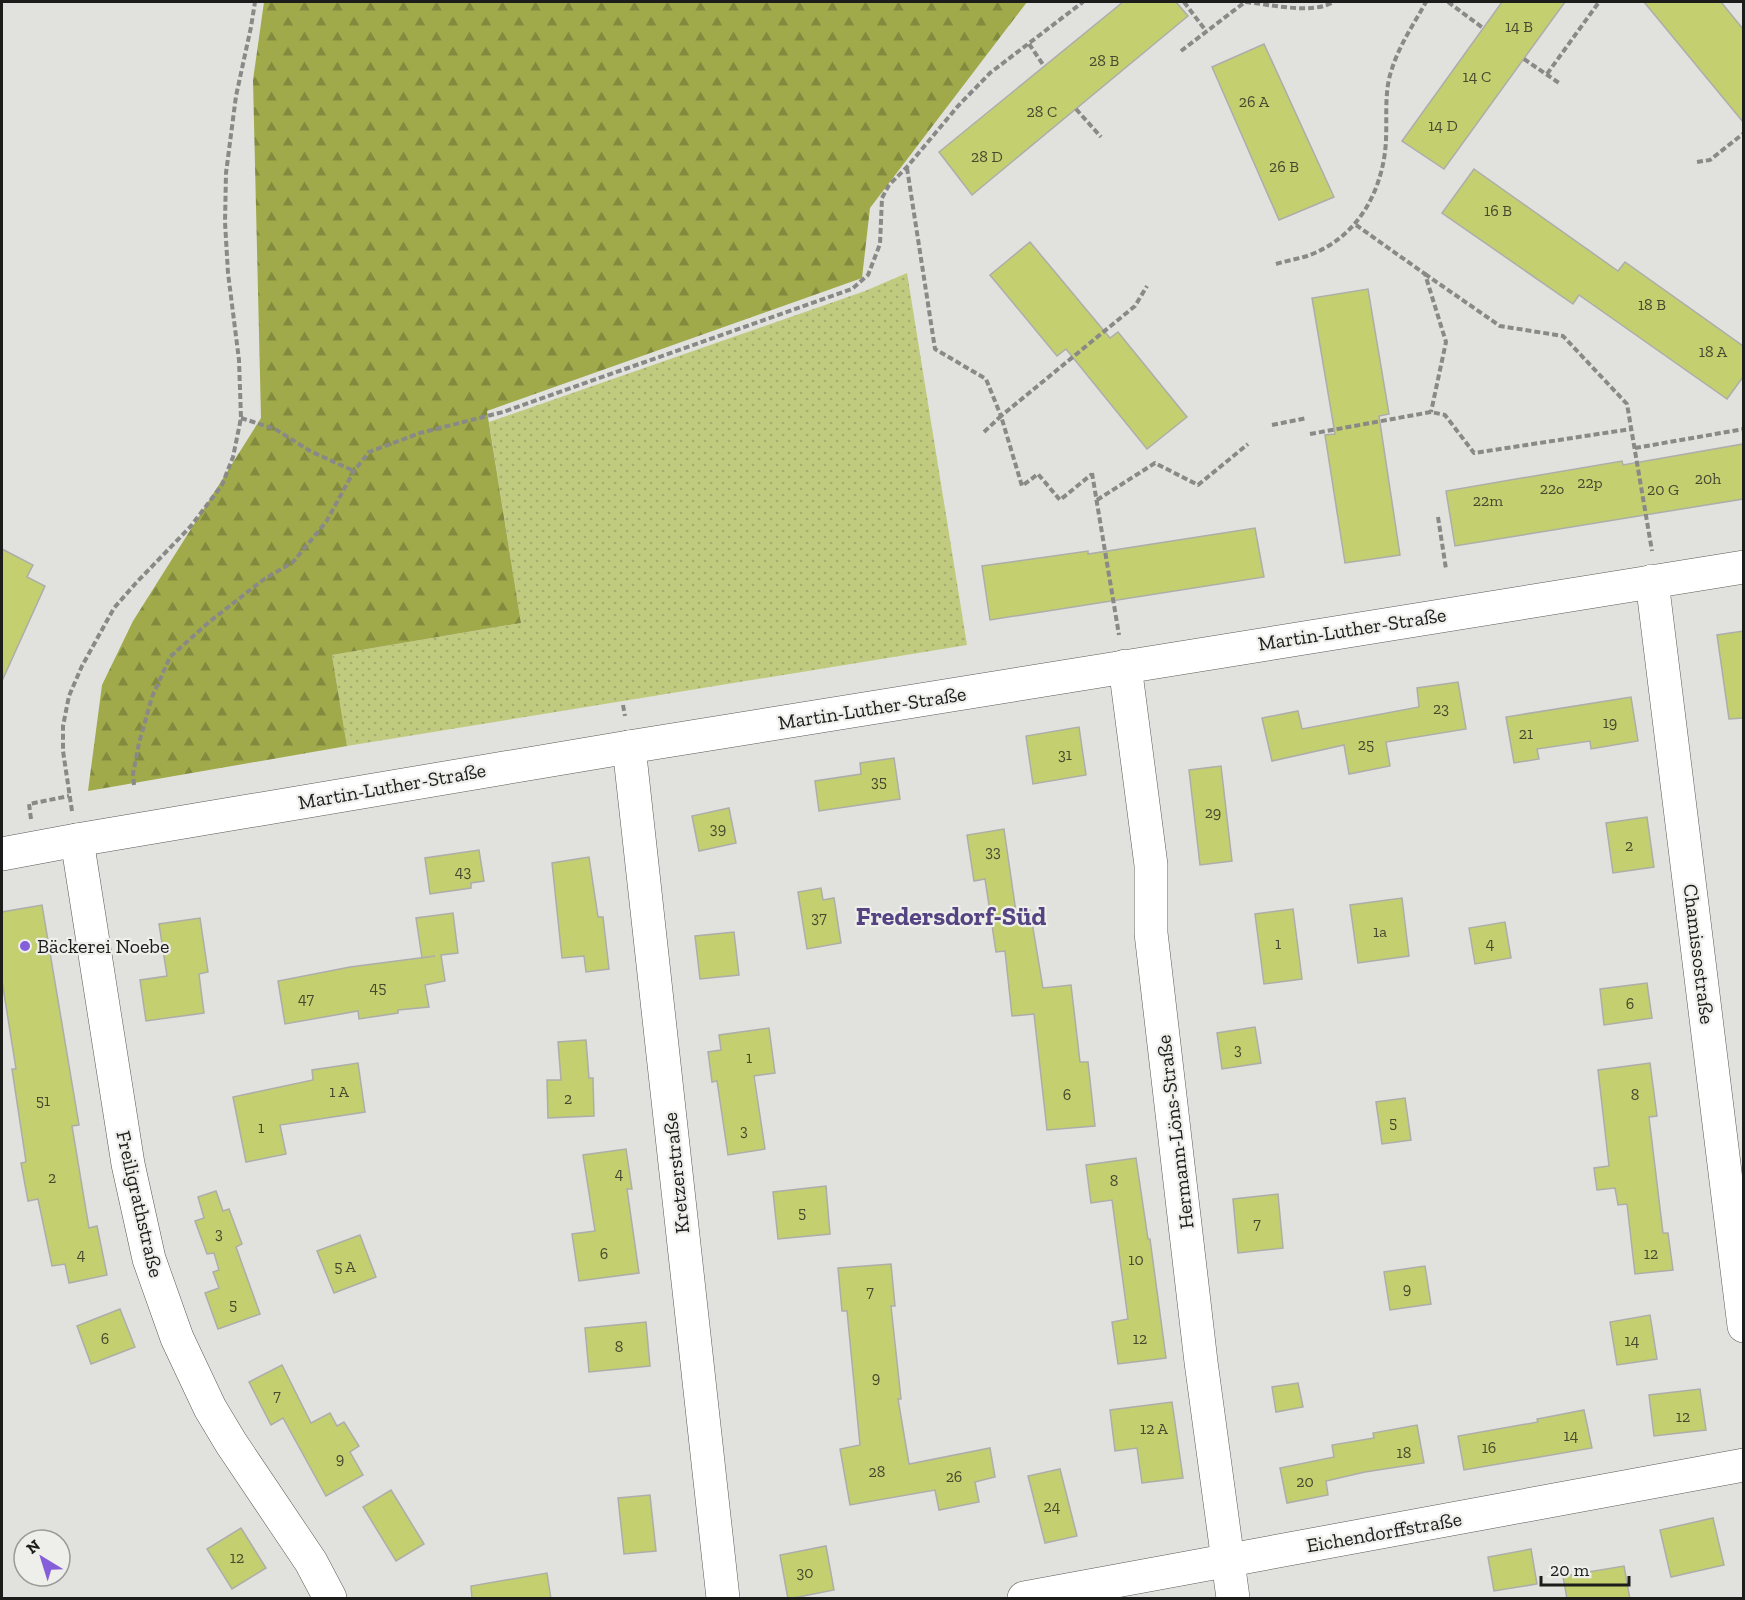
<svg xmlns="http://www.w3.org/2000/svg" width="1745" height="1600" viewBox="0 0 1745 1600" font-family="'Zilla Slab',serif">
  <defs>
    <pattern id="grass-dots" width="8" height="8" patternUnits="userSpaceOnUse" patternTransform="scale(1.5)"><rect width="8" height="8" fill="#c1cb7f"/><path d="M2 2h.1M6 6h.1" fill="none" stroke="#a5ae6d" stroke-width="1.8" stroke-linecap="round"/></pattern>
    <pattern id="forest-firs" width="22" height="20" patternUnits="userSpaceOnUse" patternTransform="scale(1.5)"><rect width="22" height="20" fill="#a0aa4a"/><path d="M5 1l3.5 6h-7zM16 11l3.5 6h-7z" fill="#828a3d"/></pattern>
  </defs>
  <rect width="100%" height="100%" fill="#e1e1de"/>
  <path fill="url(#grass-dots)" d="M907,273L967,645L347,746L332,655L521,623L489,422L865,291Z"/>
  <path fill="url(#forest-firs)" d="M264,2H1027L870,208L862,278L487,411L521,623L332,655L347,746L88,791L102,685L133,621L261,418L253,80Z"/>
  <g fill="#c4cf6f" stroke="#adadaa" stroke-width="1.5">
    <path d="M1123,2H1176L1188,16L972,195L939,152Z"/>
    <path d="M1502,2H1565L1444,169L1402,141Z"/>
    <path d="M1644,2H1721L1743,29V122Z"/>
    <path d="M1264,44L1334,197L1279,220L1212,67Z"/>
    <path d="M1474,169L1618,271L1625,262L1743,346V377L1727,399L1579,295L1573,304L1442,213Z"/>
    <path d="M1030,242L1110,338L1118,332L1187,417L1147,449L1066,349L1057,356L990,275Z"/>
    <path d="M1368,289L1389,414L1379,416L1400,555L1345,563L1325,435L1335,434L1312,298Z"/>
    <path d="M1743,444V499L1455,546L1446,491L1622,461L1623,465Z"/>
    <path d="M1255,528L1264,577L990,620L982,566L1088,551V554Z"/>
    <path d="M2,549L33,565L27,577L45,586L2,681Z"/>
    <path d="M1743,631V718L1729,719L1717,635Z"/>
    <path d="M1458,682L1466,729L1386,742L1390,766L1349,774L1344,745L1272,761L1262,718L1298,711L1302,729L1419,707L1417,688Z"/>
    <path d="M1631,697L1638,741L1591,749L1590,741L1537,749L1539,759L1514,763L1506,717Z"/>
    <path d="M1079,727L1086,775L1033,784L1026,736Z"/>
    <path d="M894,758L900,799L819,811L815,781L861,774L860,763Z"/>
    <path d="M1221,766L1232,861L1200,865L1189,770Z"/>
    <path d="M729,808L736,843L699,851L692,816Z"/>
    <path d="M1647,817L1654,867L1613,873L1606,823Z"/>
    <path d="M1004,829L1016,912L1030,910L1043,988L1071,985L1080,1062H1088L1095,1126L1047,1130L1034,1014L1012,1016L1005,951L996,952L985,879L974,881L967,835Z"/>
    <path d="M479,850L484,881L471,883V888L430,894L425,858Z"/>
    <path d="M589,857L598,917H603L609,969L586,972L584,956L562,958L552,863Z"/>
    <path d="M821,888L823,900L834,898L841,943L807,949L798,892Z"/>
    <path d="M1402,898L1409,956L1358,963L1350,905Z"/>
    <path d="M42,905L79,1125L72,1126L89,1228L97,1226L107,1275L69,1283L65,1264L52,1266L38,1199L28,1201L21,1163L26,1162L12,1069H16L2,981V912Z"/>
    <path d="M1293,909L1302,979L1264,984L1255,914Z"/>
    <path d="M453,913L458,953L441,955L445,981L425,985L429,1007L398,1010V1013L359,1019L358,1011L285,1024L278,981L350,967L435,956L422,958L416,918Z"/>
    <path d="M200,918L208,972L199,974L204,1013L146,1021L140,980L167,976L159,924Z"/>
    <path d="M1505,922L1511,958L1475,964L1469,928Z"/>
    <path d="M734,932L739,975L700,979L695,936Z"/>
    <path d="M1647,983L1652,1018L1604,1025L1600,989Z"/>
    <path d="M1255,1027L1261,1063L1222,1069L1217,1033Z"/>
    <path d="M769,1028L775,1073L754,1076L765,1149L728,1155L717,1081L712,1082L708,1052L721,1050L719,1035Z"/>
    <path d="M586,1040L589,1078H593L594,1116L548,1118L547,1080H561L558,1042Z"/>
    <path d="M358,1063L365,1112L280,1125L286,1154L246,1162L233,1097L313,1080L312,1070Z"/>
    <path d="M1650,1063L1657,1116L1649,1117L1663,1233H1668L1673,1270L1635,1274L1627,1204L1618,1205L1615,1188L1597,1190L1594,1168L1609,1166L1598,1070Z"/>
    <path d="M1405,1098L1411,1140L1382,1144L1376,1102Z"/>
    <path d="M626,1149L632,1189H627L639,1273L579,1281L572,1234L595,1231L583,1155Z"/>
    <path d="M1136,1158L1148,1239H1150L1166,1358L1118,1364L1112,1322L1128,1319L1112,1200L1091,1203L1086,1165Z"/>
    <path d="M826,1186L830,1234L778,1239L773,1192Z"/>
    <path d="M216,1191L223,1211L229,1209L242,1244L236,1247L260,1314L218,1329L205,1293L219,1288L213,1272L219,1270L214,1253L207,1254L195,1221L204,1218L198,1197Z"/>
    <path d="M1278,1194L1283,1248L1238,1253L1233,1199Z"/>
    <path d="M360,1235L376,1277L334,1293L317,1251Z"/>
    <path d="M891,1264L895,1306H891L901,1399H898L909,1464L990,1448L995,1477L975,1482L979,1502L939,1510L935,1490L850,1505L840,1449L860,1445L847,1311H842L838,1268Z"/>
    <path d="M1425,1266L1431,1304L1390,1310L1384,1272Z"/>
    <path d="M120,1309L135,1347L91,1364L77,1326Z"/>
    <path d="M1650,1315L1657,1359L1617,1365L1610,1322Z"/>
    <path d="M646,1322L650,1366L589,1372L585,1328Z"/>
    <path d="M282,1365L311,1423L330,1413L337,1426L344,1422L359,1446L350,1452L363,1475L326,1496L283,1418L271,1425L249,1382Z"/>
    <path d="M1298,1383L1303,1407L1276,1412L1272,1387Z"/>
    <path d="M1700,1389L1706,1430L1654,1436L1649,1395Z"/>
    <path d="M1172,1402L1183,1478L1142,1483L1137,1448L1115,1451L1110,1410Z"/>
    <path d="M1584,1410L1592,1448L1464,1470L1458,1436L1538,1422L1537,1419Z"/>
    <path d="M1417,1425L1424,1463L1365,1472L1326,1481L1328,1495L1287,1503L1280,1468L1334,1457L1332,1445L1374,1438L1373,1433Z"/>
    <path d="M1060,1469L1077,1536L1045,1543L1028,1476Z"/>
    <path d="M391,1490L424,1544L396,1561L363,1507Z"/>
    <path d="M650,1495L656,1551L624,1554L618,1498Z"/>
    <path d="M1713,1518L1724,1565L1671,1577L1660,1530Z"/>
    <path d="M241,1528L266,1568L232,1589L207,1549Z"/>
    <path d="M826,1546L834,1590L788,1599L780,1555Z"/>
    <path d="M1531,1549L1537,1584L1494,1591L1488,1557Z"/>
    <path d="M1624,1566L1630,1599H1567L1563,1576Z"/>
    <path d="M547,1573L551,1599H472L471,1586Z"/>
  </g>
  <g fill="none" stroke-linecap="round" stroke-linejoin="round">
    <g stroke="#595956" stroke-width="34">
      <g id="minor">
        <path d="M1652,581L1744,1326"/>
        <path d="M1125,666L1151,865V933L1201,1362L1233,1598"/>
        <path d="M629,747L723,1598"/>
        <path d="M77,840L128,1164L149,1259L177,1338L210,1408L231,1443L311,1562L330,1598"/>
        <path d="M2,854L77,840L629,747L1744,567"/>
        <path d="M1024,1598L1744,1465"/>
      </g>
    </g>
    <g stroke="#898987" stroke-width="4" stroke-dasharray="6 3" stroke-linecap="butt">
      <path d="M1184,2L1206,31"/>
      <path d="M1448,2L1483,28"/>
      <path d="M1029,44L1044,66"/>
      <path d="M1181,51L1245,2C1268,4 1313,15 1333,2"/>
      <path d="M1524,59L1559,83"/>
      <path d="M1547,74L1599,2"/>
      <path d="M1076,109L1101,137"/>
      <path d="M1697,162L1710,160L1744,133"/>
      <path d="M907,168L935,349L986,379L1001,416L1135,306L1147,286"/>
      <path d="M1356,225L1425,274L1446,342L1431,412"/>
      <path d="M1276,264C1286,261 1297,259 1307,256C1353,240 1379,199 1385,152C1388,128 1384,103 1389,79C1396,50 1412,27 1426,2"/>
      <path d="M1425,274L1500,326L1563,336L1627,404L1652,551"/>
      <path d="M241,418L275,429L310,451L354,471"/>
      <path d="M1272,425L1307,418"/>
      <path d="M984,432L1001,416L1022,486L1038,474L1060,500L1092,474"/>
      <path d="M1310,434L1431,412L1445,415L1474,453L1631,429"/>
      <path d="M1635,448L1744,429"/>
      <path d="M1092,473L1119,635"/>
      <path d="M1097,500L1155,463L1198,485L1248,444"/>
      <path d="M1438,517L1446,569"/>
      <path d="M623,705L625,716"/>
      <path d="M134,785L133,774L139,743L152,697L170,657L209,622L263,580L293,562L326,522L354,471L369,452L420,433L503,412L852,289L868,275L880,244L882,198L889,185L907,167L958,106L990,73L1083,2"/>
      <path d="M72,811L63,751V726L69,696L82,666L114,608L136,583L191,526L222,485L233,457L241,418L239,360L228,273L225,222L226,173L236,96L251,27L255,2"/>
      <path d="M31,819L29,804L69,796"/>
    </g>
    <use href="#minor" stroke="#fff" stroke-width="33"/>
  </g>
  <circle fill="#855fd9" stroke="#eeeeeb" stroke-width="2" cx="25" cy="946" r="6"/>
  <g text-anchor="middle" dominant-baseline="central" stroke-width="4.5" stroke-linejoin="round" paint-order="stroke">
    <g font-size="16" fill="#464930">
      <text x="1519" y="26">14 B</text>
      <text x="1104" y="60">28 B</text>
      <text x="1477" y="76">14 C</text>
      <text x="1254" y="101">26 A</text>
      <text x="1042" y="111">28 C</text>
      <text x="1443" y="125">14 D</text>
      <text x="987" y="156">28 D</text>
      <text x="1284" y="166">26 B</text>
      <text x="1498" y="210">16 B</text>
      <text x="1652" y="304">18 B</text>
      <text x="1713" y="351">18 A</text>
      <text x="1708" y="478">20h</text>
      <text x="1590" y="482">22p</text>
      <text x="1552" y="488">22o</text>
      <text x="1663" y="489">20 G</text>
      <text x="1488" y="500">22m</text>
      <text x="1441" y="708">23</text>
      <text x="1610" y="722">19</text>
      <text x="1526" y="733">21</text>
      <text x="1366" y="744">25</text>
      <text x="1065" y="754">31</text>
      <text x="879" y="781">35</text>
      <text x="1213" y="812">29</text>
      <text x="718" y="828">39</text>
      <text x="1629" y="845">2</text>
      <text x="993" y="851">33</text>
      <text x="463" y="871">43</text>
      <text x="819" y="917">37</text>
      <text x="1380" y="931">1a</text>
      <text x="1278" y="943">1</text>
      <text x="1490" y="943">4</text>
      <text x="378" y="987">45</text>
      <text x="306" y="998">47</text>
      <text x="1630" y="1003">6</text>
      <text x="1238" y="1049">3</text>
      <text x="749" y="1057">1</text>
      <text x="339" y="1091">1 A</text>
      <text x="1067" y="1094">6</text>
      <text x="1635" y="1094">8</text>
      <text x="568" y="1098">2</text>
      <text x="43" y="1100">51</text>
      <text x="1393" y="1122">5</text>
      <text x="261" y="1127">1</text>
      <text x="744" y="1130">3</text>
      <text x="619" y="1173">4</text>
      <text x="52" y="1177">2</text>
      <text x="1114" y="1180">8</text>
      <text x="802" y="1212">5</text>
      <text x="1257" y="1223">7</text>
      <text x="219" y="1233">3</text>
      <text x="604" y="1253">6</text>
      <text x="1651" y="1253">12</text>
      <text x="81" y="1254">4</text>
      <text x="1136" y="1259">10</text>
      <text x="345" y="1266">5 A</text>
      <text x="1407" y="1288">9</text>
      <text x="870" y="1291">7</text>
      <text x="233" y="1304">5</text>
      <text x="105" y="1338">6</text>
      <text x="1140" y="1338">12</text>
      <text x="1632" y="1340">14</text>
      <text x="619" y="1346">8</text>
      <text x="876" y="1377">9</text>
      <text x="277" y="1395">7</text>
      <text x="1683" y="1416">12</text>
      <text x="1154" y="1428">12 A</text>
      <text x="1571" y="1435">14</text>
      <text x="1489" y="1447">16</text>
      <text x="1404" y="1452">18</text>
      <text x="340" y="1458">9</text>
      <text x="877" y="1471">28</text>
      <text x="954" y="1476">26</text>
      <text x="1305" y="1481">20</text>
      <text x="1052" y="1506">24</text>
      <text x="237" y="1557">12</text>
      <text x="805" y="1572">30</text>
    </g>
    <g font-size="20" fill="#1c1c1b" stroke="#eeeeeb">
      <text transform="translate(1352 629) rotate(-9)">Martin-Luther-Straße</text>
      <text transform="translate(872 708) rotate(-9)">Martin-Luther-Straße</text>
      <text transform="translate(392 786) rotate(-10)">Martin-Luther-Straße</text>
      <text transform="translate(1699 954) rotate(83)">Chamissostraße</text>
      <text transform="translate(1175 1132) rotate(-97)">Hermann-Löns-Straße</text>
      <text transform="translate(676 1173) rotate(-96)">Kretzerstraße</text>
      <text transform="translate(140 1204) rotate(77)">Freiligrathstraße</text>
      <text transform="translate(1384 1532) rotate(-10)">Eichendorffstraße</text>
    </g>
    <g font-size="20" fill="#1c1c1b" stroke="#eeeeeb" text-anchor="start">
      <text x="37" y="946">Bäckerei Noebe</text>
    </g>
    <g font-size="26" font-weight="bold" fill="#544380" stroke="#eeeeeb">
      <text x="951" y="916">Fredersdorf-Süd</text>
    </g>
  </g>
  <rect width="1745" height="1600" fill="none" stroke="#1c1c1b" stroke-width="6"/>
  <g transform="translate(42 1558) rotate(322)"><circle r="28" fill="#eeeeeb" stroke="#9a9a98" stroke-width="1.5"/>
  <path d="M0-4.5L10 22L0 15L-10 22Z" fill="#855fd9"/>
  <text y="-9" font-size="16" font-weight="bold" text-anchor="middle" fill="#1c1c1b">N</text>
  </g>
  <path d="M1541 1576v9h88v-9" fill="none" stroke="#1c1c1b" stroke-width="3"/>
  <text x="1550" y="1576" font-size="18" fill="#1c1c1b" stroke="#eeeeeb" stroke-width="4.5" paint-order="stroke">20 m</text>
</svg>
